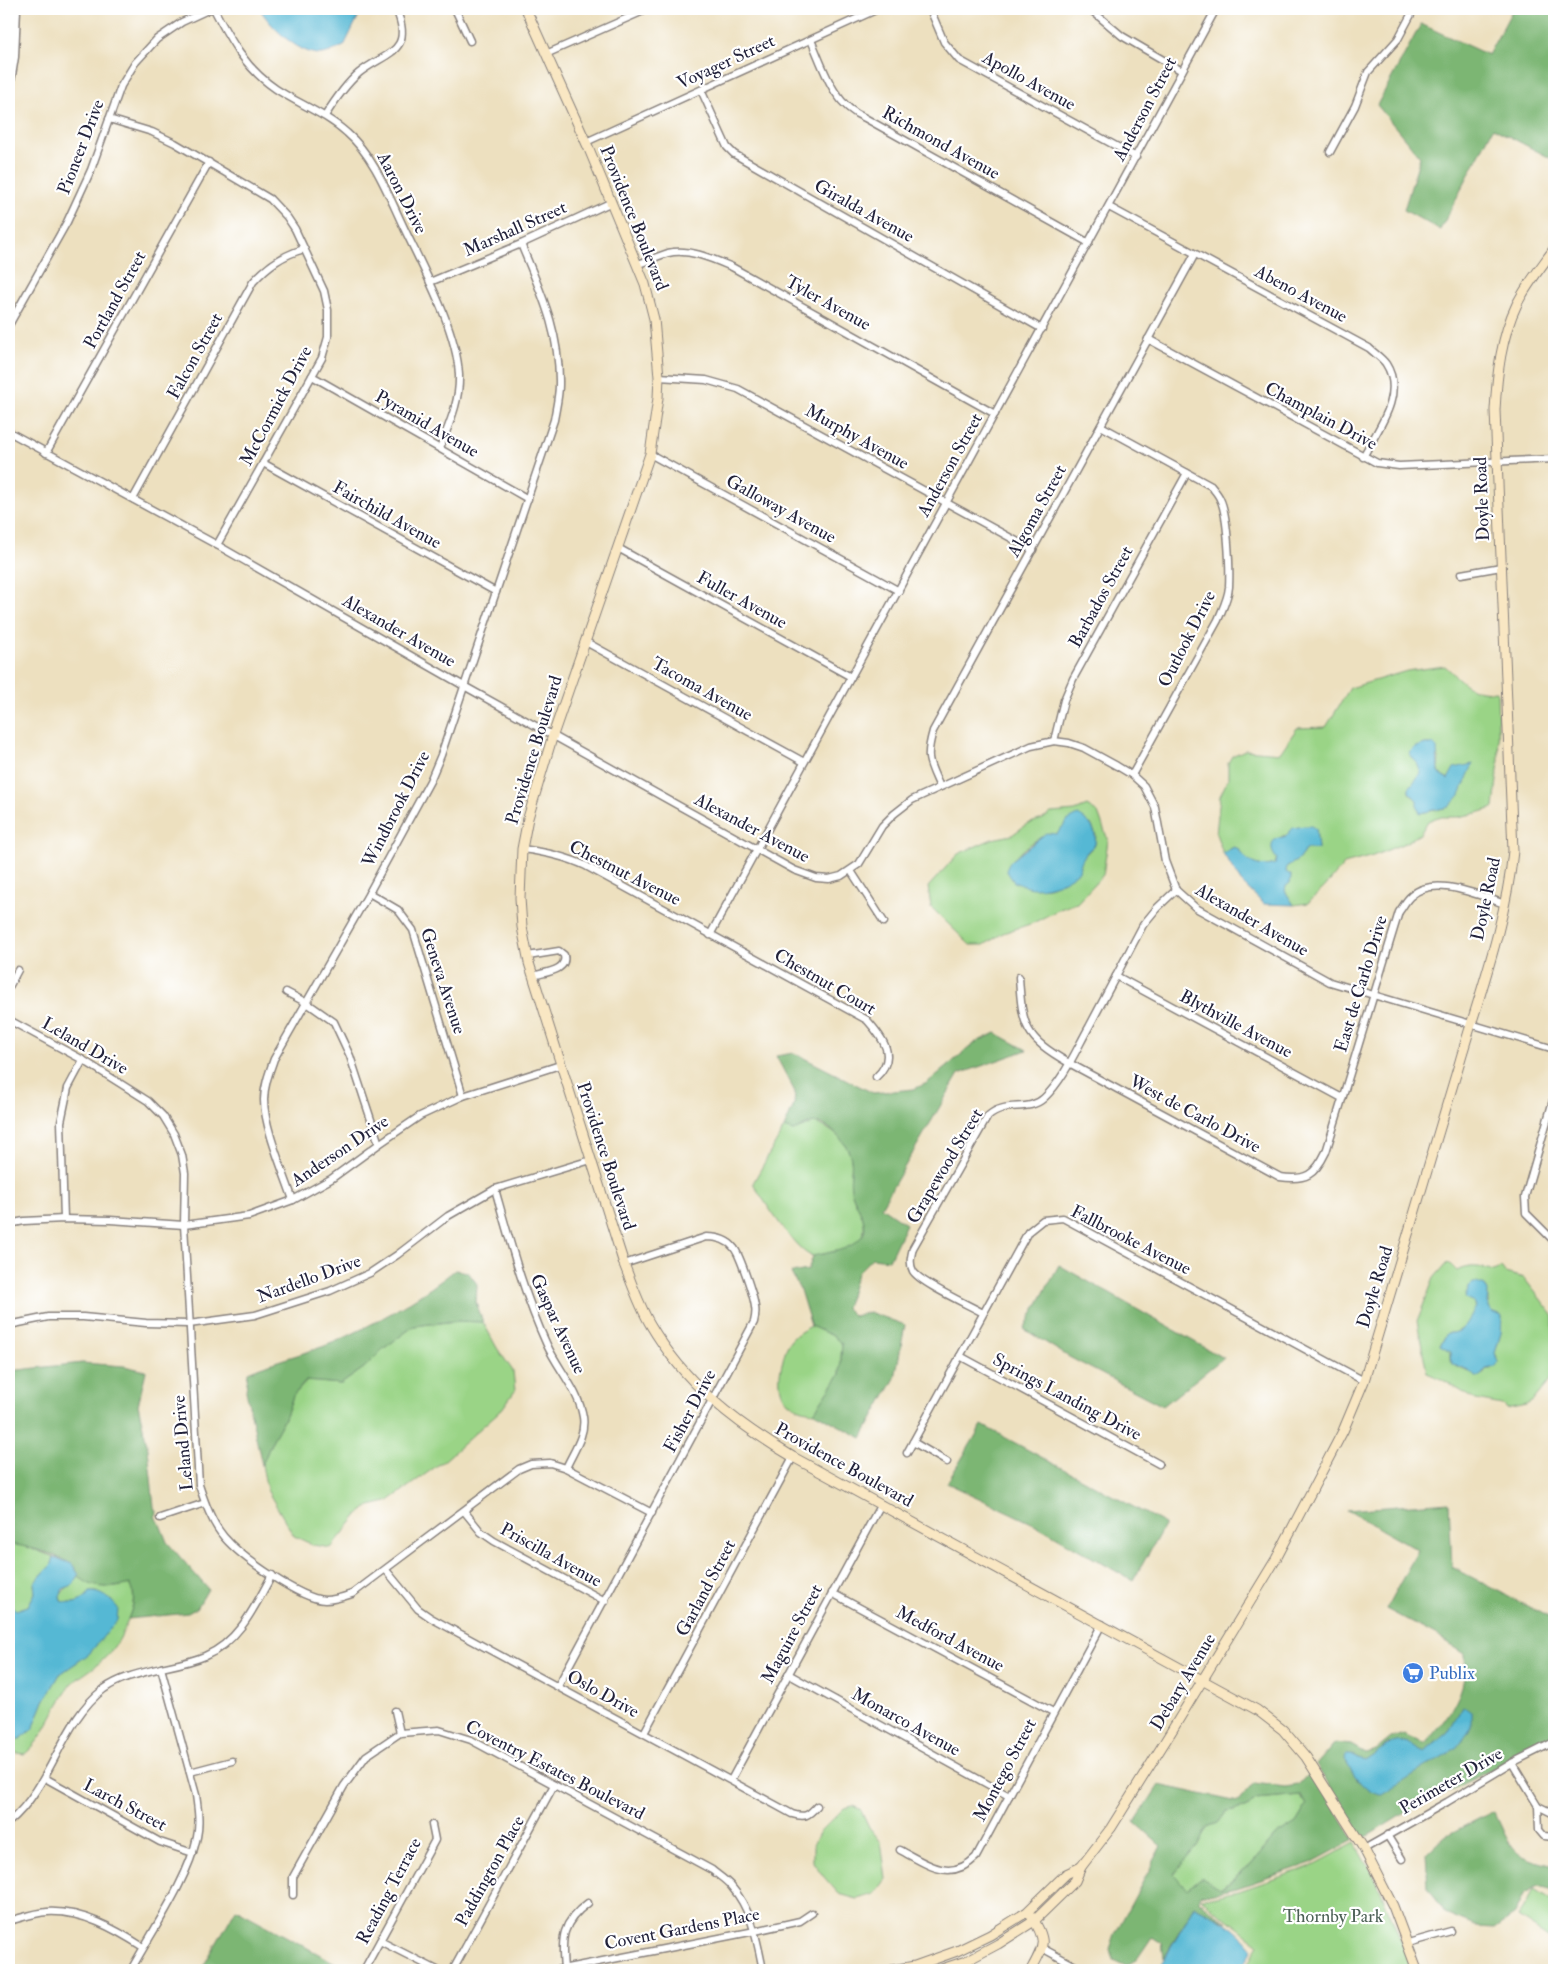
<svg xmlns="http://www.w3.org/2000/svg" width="1563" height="1979" viewBox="0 0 1563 1979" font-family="'IM FELL Double Pica',serif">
  <rect width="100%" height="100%" fill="#fff"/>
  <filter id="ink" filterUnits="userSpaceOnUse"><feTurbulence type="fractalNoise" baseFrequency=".02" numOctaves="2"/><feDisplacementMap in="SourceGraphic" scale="10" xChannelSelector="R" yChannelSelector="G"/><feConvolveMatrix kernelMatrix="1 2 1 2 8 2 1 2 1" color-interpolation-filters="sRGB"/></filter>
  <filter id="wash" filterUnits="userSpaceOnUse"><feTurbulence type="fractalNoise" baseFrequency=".0096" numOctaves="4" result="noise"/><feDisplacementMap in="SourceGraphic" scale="20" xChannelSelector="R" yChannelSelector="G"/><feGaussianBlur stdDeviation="1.12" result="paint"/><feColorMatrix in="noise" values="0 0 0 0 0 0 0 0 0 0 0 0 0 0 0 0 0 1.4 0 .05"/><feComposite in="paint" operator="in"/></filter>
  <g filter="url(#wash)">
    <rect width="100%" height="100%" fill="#ede0bf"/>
    <g fill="#9ad486" stroke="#5e7b60" fill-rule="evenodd">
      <path d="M1445,666C1464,683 1470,694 1497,691L1499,761L1494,808L1477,813L1458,817H1438L1428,821L1420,834L1405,843L1373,856L1344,864L1325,887L1308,903L1294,905L1285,891L1286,886L1290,883L1291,876L1286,872L1287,866L1298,860L1306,849H1318L1316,829L1282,836L1275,864C1261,869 1245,863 1239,849L1234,847L1223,853L1216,834L1220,796L1228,779V763L1232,756L1245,750L1280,753L1297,728L1326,727L1350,688L1407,671ZM1425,744H1432L1439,758L1438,773L1449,779L1453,773L1449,807L1421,813L1417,800L1409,793V788L1421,773L1414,748Z"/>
      <path d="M1087,806L1098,813L1108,840L1103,875L1077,903L1060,909L1033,923L1003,933L984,945H970L931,907L928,887L958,854L992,839L1012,835L1027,824L1043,819L1051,813L1075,811ZM1067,821L1091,824L1096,835L1095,845C1082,855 1057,898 1037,885C1028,879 1019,869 1010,862C1024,850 1038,833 1057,834Z"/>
      <path d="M814,1123C831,1128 848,1141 851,1159C853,1169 848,1181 852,1193C855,1205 868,1219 863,1233C860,1242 845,1250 836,1251C829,1252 821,1256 813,1256C798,1255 761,1197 753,1183L784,1128L793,1131Z"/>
      <path d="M1448,1262L1457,1271C1467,1265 1482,1266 1493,1271L1501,1268L1505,1273L1524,1278L1553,1315L1554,1375L1533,1401L1526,1405L1506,1409L1502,1405L1476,1400L1441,1379L1427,1373L1417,1321L1434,1278ZM1473,1283L1485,1286C1491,1294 1484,1307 1494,1313C1497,1315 1500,1315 1502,1316L1501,1333L1495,1353L1497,1357L1491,1369H1486L1484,1374C1472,1373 1459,1370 1451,1362V1352L1440,1345L1447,1333C1465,1334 1468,1320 1476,1307L1474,1303L1465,1297L1470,1286Z"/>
      <path d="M455,1321L483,1322L497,1348L513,1371L515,1391L502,1409L445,1460L387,1502L370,1506L358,1515L331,1548L313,1545L294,1536L267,1490L262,1465L272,1441L285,1418L293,1396L307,1381L341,1384L365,1367L383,1349L414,1326Z"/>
      <path d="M811,1326L833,1336L842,1343L840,1374L814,1412C783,1409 774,1389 783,1360C784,1354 787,1344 792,1339C797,1333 804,1330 811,1326Z"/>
      <path d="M9,1544L22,1545L54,1557L52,1564L34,1583L35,1593L28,1606L16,1610L9,1604Z"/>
      <path d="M79,1575L81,1579C100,1587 110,1590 130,1584C136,1595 133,1606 129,1617C120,1641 114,1652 93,1668C85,1674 74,1680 69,1688C53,1709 46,1737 25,1754L9,1752V1739H20L33,1729L44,1701L60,1674L89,1654L117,1619L112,1601L97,1592H90C82,1602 74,1606 61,1601L60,1596C65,1587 73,1585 79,1575Z"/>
      <path d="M1300,1795L1307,1805L1296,1823L1275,1836L1251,1865L1221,1889L1187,1890L1173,1874L1197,1846L1207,1827L1218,1823L1227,1811L1245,1808L1256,1799Z"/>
      <path d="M853,1806L861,1810L869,1827L881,1842L886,1879L875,1894L857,1899L839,1894L824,1877L813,1862V1845L819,1833L844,1808Z"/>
      <path d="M1355,1843L1377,1882L1413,1970H1245L1259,1944L1201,1899L1239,1891L1312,1866Z"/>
      <path d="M1535,1889L1554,1901V1927L1548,1937L1518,1917Z"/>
    </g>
    <g fill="#7bb673" stroke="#4e6c57" fill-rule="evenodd">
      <path d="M1513,9H1554V160L1493,128L1440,230L1404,210L1420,157L1377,105L1421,24L1488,55Z"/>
      <path d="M996,1033L1027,1050L959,1074L881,1207L906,1224L889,1260L872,1258L857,1273L846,1308L854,1316L869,1312L905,1325L895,1378L862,1438L814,1412L840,1374L842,1344L833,1336L811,1326L800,1290L791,1273L808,1270L813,1256C830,1252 850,1251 862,1236C871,1225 855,1204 852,1193C848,1181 853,1169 851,1159C849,1145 829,1122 814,1123C808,1123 799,1129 793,1131L784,1128L794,1105L795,1092L776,1056L794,1053L873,1093L914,1089L927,1083L976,1042Z"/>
      <path d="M1059,1265L1223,1358L1163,1406L1069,1357L1024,1329Z"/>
      <path d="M455,1270L468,1272L477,1284L476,1303L483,1322L455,1321L414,1326L383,1349L365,1367L341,1384L306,1381L293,1396L285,1418L272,1441L262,1465L246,1391L248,1372C280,1358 316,1352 348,1336C385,1318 424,1295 455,1270Z"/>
      <path d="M82,1363L124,1366L146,1371L138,1405L148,1449L154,1507L157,1514L155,1516L158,1522H159L167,1542L208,1589L197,1608L188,1613L128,1619C133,1607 137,1596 130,1584C116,1588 94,1590 82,1579C77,1576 77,1568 71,1564C56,1554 27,1546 9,1544V1371Z"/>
      <path d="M982,1425L1165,1524L1133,1581L1036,1525L947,1483Z"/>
      <path d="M1449,1502L1452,1567L1554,1620V1737L1460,1786L1408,1811L1363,1839L1316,1765L1335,1743L1351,1745L1365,1753L1376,1750L1391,1738L1404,1734L1425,1744C1449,1715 1468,1694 1465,1654L1437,1636L1386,1609L1418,1550L1347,1510ZM1463,1707L1458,1747L1359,1782L1345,1759L1351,1754L1365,1761L1377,1754L1387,1744L1408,1743L1418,1750L1425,1752L1448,1732Z"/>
      <path d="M1311,1771L1354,1840L1311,1863L1237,1888L1199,1896V1901L1227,1922L1195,1906L1164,1958L1162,1943L1152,1937L1137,1959L1126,1966L1113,1960L1110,1949L1115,1934L1162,1846L1135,1822L1159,1785L1238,1802L1254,1783L1285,1787L1298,1785ZM1301,1795L1307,1805L1296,1823L1275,1836L1251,1865L1222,1889L1202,1877L1187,1889L1174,1874L1197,1846L1207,1827L1218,1823L1227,1811L1245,1808L1256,1799Z"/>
      <path d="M1494,1811C1513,1851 1510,1856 1554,1866V1890L1539,1886L1524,1894L1515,1914L1495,1928L1477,1927L1445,1914L1428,1886L1426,1854L1445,1836Z"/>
      <path d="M236,1909L348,1970H201Z"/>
    </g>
    <g fill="#55b8d4" stroke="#3c6d88">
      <path d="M260,9H362L344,46C336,49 326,55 318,54C296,52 270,26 260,9Z"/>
      <path d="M1425,744H1433L1437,748L1438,773L1448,779L1454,768L1473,764L1460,795L1449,807L1420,813L1417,805V800L1409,792V788L1421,773L1417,763L1409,753L1414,748Z"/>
      <path d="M1078,815C1091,822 1097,830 1095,845C1086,851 1080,861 1079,871C1065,882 1052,888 1034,888C1028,888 1019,884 1014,882L1006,870L1010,862L1046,833L1057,834L1067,821Z"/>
      <path d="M1304,826H1311L1316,829L1318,849H1306L1298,860L1287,866L1286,872L1291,875L1290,883L1286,886L1285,891L1294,905L1264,904L1241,882L1223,853L1234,847L1239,849C1245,863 1261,869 1275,864L1277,859C1271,852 1270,846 1275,839L1286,836L1293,828Z"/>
      <path d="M1473,1283H1477L1485,1286L1488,1292L1487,1303L1492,1312L1502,1316L1501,1333L1495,1353L1498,1362L1496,1367L1486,1369L1480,1377H1476C1470,1370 1460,1368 1452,1364L1451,1352L1440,1346L1447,1333C1465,1335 1468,1319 1476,1307L1474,1303L1467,1300L1465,1297L1470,1286Z"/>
      <path d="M54,1557L72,1564L79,1575L73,1585L63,1589L60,1596L61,1601C74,1606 82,1602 90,1592C102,1591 110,1599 118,1608L117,1620L89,1654L60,1674L44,1701L33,1729L20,1739H9V1604L16,1610L28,1606L35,1593L34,1583L52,1564Z"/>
      <path d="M1463,1706L1472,1713V1727L1458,1747L1380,1795C1363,1792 1353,1773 1345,1759L1346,1754H1351L1365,1761C1378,1754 1390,1737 1408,1743C1414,1745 1418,1750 1425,1752L1448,1732Z"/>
      <path d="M1195,1906C1219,1918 1236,1927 1253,1949L1241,1970H1158Z"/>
    </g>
  </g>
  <g filter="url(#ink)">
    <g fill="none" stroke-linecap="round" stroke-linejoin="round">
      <g stroke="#88817d" stroke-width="9">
        <g id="street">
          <path d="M214,9C230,40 246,69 276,89C299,104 326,114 347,133C375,157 389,197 405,230C424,270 457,331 459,375C460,402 449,424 440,448"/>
          <path d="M455,9L470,41"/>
          <path d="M930,9L944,42L959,60L1136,157"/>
          <path d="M1090,9L1122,36L1182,71"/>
          <path d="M811,40C824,69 833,105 865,118L1089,243"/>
          <path d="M546,54L648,9"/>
          <path d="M701,90L727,147L734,154L1042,329"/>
          <path d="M9,94L15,57L17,9"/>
          <path d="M325,116C335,100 345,85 359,73C385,52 415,53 396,9"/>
          <path d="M109,119L152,132L175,143L270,199L287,217L295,229L324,291L328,310V337L322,358L217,545"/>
          <path d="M586,142L878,9"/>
          <path d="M1330,152L1355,106L1368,72L1398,39L1414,9"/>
          <path d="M1109,207L1369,348C1374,353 1382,358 1386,364C1406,395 1377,430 1363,457"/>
          <path d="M638,264C648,261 658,256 668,253C689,248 713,259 732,267L995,414"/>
          <path d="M430,282L521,244L612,202"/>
          <path d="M9,325L67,222L91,170L121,86L135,63L157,39L182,22L210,9"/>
          <path d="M1148,339L1377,463L1399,466L1554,459"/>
          <path d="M312,376L528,499"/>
          <path d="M659,377L706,380L738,389L1033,550"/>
          <path d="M1101,426L1211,486C1214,490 1218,494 1220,499C1228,514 1230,569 1229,587C1228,599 1222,610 1218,620L1132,775"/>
          <path d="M9,432L217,545L464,686L794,870L816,878L829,879L841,876L859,864L882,826L894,814L912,800L1031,746L1054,741L1069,743L1084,748L1117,766L1132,775L1144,786L1155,807L1165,861L1176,890L1196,908L1330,982L1554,1049"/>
          <path d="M46,453L209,162"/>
          <path d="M650,454L899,591"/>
          <path d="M263,463L496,592"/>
          <path d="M133,499L253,282C268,265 283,255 304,249"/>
          <path d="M618,548L851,677"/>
          <path d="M1461,574L1501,567"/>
          <path d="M586,642L804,762"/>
          <path d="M1054,741L1064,700L1073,679L1187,473"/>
          <path d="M940,787C929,762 925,759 933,731L1195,254"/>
          <path d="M522,849C545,852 565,856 586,866L867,1020C883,1038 898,1057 876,1077"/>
          <path d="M851,871L884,922"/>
          <path d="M369,893L398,910L413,930L463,1096"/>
          <path d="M710,935L1216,9"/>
          <path d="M528,956L559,951L564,955C568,971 545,972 533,976"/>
          <path d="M1116,976L1342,1098"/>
          <path d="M1019,977C1022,1027 1025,1038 1069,1063L1280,1177C1306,1181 1315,1175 1326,1152L1399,912C1403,907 1406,900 1411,896C1434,874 1480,896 1505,904"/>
          <path d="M9,987L18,970"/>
          <path d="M286,992L307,1003L334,1022L350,1056L379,1144"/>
          <path d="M9,1020L83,1060L148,1101L163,1116L174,1134L182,1155L185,1173L184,1225L199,1485C205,1503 212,1523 224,1537C241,1557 300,1599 325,1600C335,1600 343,1597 352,1594L519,1469L531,1464L550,1463L566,1468L652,1513"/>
          <path d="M1554,1097L1525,1197L1526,1213L1554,1241"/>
          <path d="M495,1189C510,1242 524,1295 547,1345C558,1369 579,1391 583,1417C586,1435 573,1452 566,1468"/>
          <path d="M293,1200C284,1173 264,1127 264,1100C264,1086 269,1073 274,1059L369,893L430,781L441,755L554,420C556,408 559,396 559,385C560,331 541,293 521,244"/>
          <path d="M64,1219L61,1122L68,1088L83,1060"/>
          <path d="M9,1224L24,1221L64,1219L110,1220L184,1225L249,1216L293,1200L331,1179L379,1144L420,1116L463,1096L560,1065"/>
          <path d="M983,1313C969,1305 920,1283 913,1271C909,1264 911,1256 913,1248L988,1116C1005,1100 1028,1113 1044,1098C1064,1079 1076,1050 1089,1027C1107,993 1125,959 1143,925L1157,908L1176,890"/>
          <path d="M9,1325L48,1317H83L146,1323L189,1324L255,1315L330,1291L370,1273L397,1255L448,1216L495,1189L591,1160"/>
          <path d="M960,1356L1159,1464"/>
          <path d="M913,1442L947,1462"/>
          <path d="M907,1453L1028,1232L1043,1220L1063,1218L1364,1381"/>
          <path d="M464,1511L481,1532L494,1541L605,1601"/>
          <path d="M160,1518L205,1503"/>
          <path d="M386,1570L418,1609L431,1618L792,1814C805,1818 808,1816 817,1806"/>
          <path d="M832,1593L1053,1712"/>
          <path d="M788,1674L1009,1796"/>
          <path d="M558,1686L754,1322C755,1318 756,1312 755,1307C754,1297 740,1255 734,1248C727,1239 717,1237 706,1237L624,1264"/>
          <path d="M395,1711L400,1733"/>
          <path d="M644,1733L793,1457"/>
          <path d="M1512,1763L1538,1806"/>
          <path d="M190,1772L232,1761"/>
          <path d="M45,1778L160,1842L193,1853"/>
          <path d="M731,1780L881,1504"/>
          <path d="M1554,1814L1538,1806L1539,1830L1544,1836L1554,1837"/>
          <path d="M9,1822C53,1785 61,1721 104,1689C121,1677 141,1673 161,1668C175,1665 191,1662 205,1656C239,1642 255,1606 272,1575"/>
          <path d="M1387,1835L1402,1859"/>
          <path d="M1364,1849L1447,1802L1512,1763L1554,1742"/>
          <path d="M900,1850C927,1864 950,1883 976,1857L1102,1624"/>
          <path d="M293,1895V1877L344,1786L366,1756L400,1733L439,1730L471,1740L712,1870C718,1875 726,1880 731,1886C752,1910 757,1940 763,1970"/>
          <path d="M9,1921C21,1918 34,1913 47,1912C82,1910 115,1929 143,1947"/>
          <path d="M380,1941L437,1970"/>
          <path d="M1408,1943L1451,1931"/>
          <path d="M1042,1948L1077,1967L1093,1969"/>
          <path d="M564,1968C561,1938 562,1922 588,1903"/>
          <path d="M131,1970C152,1931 188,1880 197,1837C200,1823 198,1809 196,1795L161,1668"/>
          <path d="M364,1970L435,1840L432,1825"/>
          <path d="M453,1970L554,1785"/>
          <path d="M557,1970L755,1931L800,1921L812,1913"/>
        </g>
      </g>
      <g stroke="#88817d" stroke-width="11">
        <g id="secondary">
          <path d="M526,9L589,149L645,284L654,319L659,377L658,398L650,454L553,735L528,818L522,849L520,898L522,927L529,963L624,1264C632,1284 639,1305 650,1324C685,1384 734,1422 793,1457L1257,1710L1283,1730L1306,1757L1364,1849L1393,1906L1417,1970"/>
          <path d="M1031,1916C1048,1941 1044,1946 1031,1970"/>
          <path d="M892,1970L915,1966L957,1951L990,1935L1027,1912L1066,1874L1081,1867"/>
          <path d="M939,1970L966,1961L998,1944L1034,1921L1075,1881L1081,1867L1111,1828L1171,1732L1276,1559L1343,1431L1364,1381C1396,1274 1428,1167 1460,1061C1480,993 1506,922 1513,851L1495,410C1497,374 1501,337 1517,304C1527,284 1542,266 1554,249"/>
        </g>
      </g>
      <use href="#street" stroke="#fff" stroke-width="6"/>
      <use href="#secondary" stroke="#f9e7c3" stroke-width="9"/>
    </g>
  </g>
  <defs>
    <g id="supermarket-disc" transform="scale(1.125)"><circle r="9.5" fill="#3f7fe0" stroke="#fff"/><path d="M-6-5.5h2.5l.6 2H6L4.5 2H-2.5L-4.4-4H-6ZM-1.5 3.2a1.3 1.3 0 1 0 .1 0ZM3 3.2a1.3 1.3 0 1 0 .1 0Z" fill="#fff"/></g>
  </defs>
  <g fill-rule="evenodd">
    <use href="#supermarket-disc" x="1413" y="1673"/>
  </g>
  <g text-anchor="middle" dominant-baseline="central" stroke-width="4.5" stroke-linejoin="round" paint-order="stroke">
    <g font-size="18" fill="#22223b" stroke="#fff">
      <text transform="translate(726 62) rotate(-25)">Voyager Street</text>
      <text transform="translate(1029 81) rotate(29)">Apollo Avenue</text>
      <text transform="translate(1145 109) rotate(-62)">Anderson Street</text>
      <text transform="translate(941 143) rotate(29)">Richmond Avenue</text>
      <text transform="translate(81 147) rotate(-69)">Pioneer Drive</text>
      <text transform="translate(402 193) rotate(63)">Aaron Drive</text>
      <text transform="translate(864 211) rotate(29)">Giralda Avenue</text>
      <text transform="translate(634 218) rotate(68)">Providence Boulevard</text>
      <text transform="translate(515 229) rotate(-24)">Marshall Street</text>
      <text transform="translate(1301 294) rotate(28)">Abeno Avenue</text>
      <text transform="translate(115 300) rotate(-61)">Portland Street</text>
      <text transform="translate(828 303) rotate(29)">Tyler Avenue</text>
      <text transform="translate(195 356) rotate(-61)">Falcon Street</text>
      <text transform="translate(276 406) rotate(-62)">McCormick Drive</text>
      <text transform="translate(1321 416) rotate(28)">Champlain Drive</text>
      <text transform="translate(427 424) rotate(30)">Pyramid Avenue</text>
      <text transform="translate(857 437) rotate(29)">Murphy Avenue</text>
      <text transform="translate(950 465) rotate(-61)">Anderson Street</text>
      <text transform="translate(1482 499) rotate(-92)">Doyle Road</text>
      <text transform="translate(781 509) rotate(29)">Galloway Avenue</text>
      <text transform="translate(1037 511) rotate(-61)">Algoma Street</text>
      <text transform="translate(387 515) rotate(29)">Fairchild Avenue</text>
      <text transform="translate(1101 597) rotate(-61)">Barbados Street</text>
      <text transform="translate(742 600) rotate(29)">Fuller Avenue</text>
      <text transform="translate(399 631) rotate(30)">Alexander Avenue</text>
      <text transform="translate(1187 639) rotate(-63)">Outlook Drive</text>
      <text transform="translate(702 689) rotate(29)">Tacoma Avenue</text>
      <text transform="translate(534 750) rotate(-73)">Providence Boulevard</text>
      <text transform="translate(396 809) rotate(-63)">Windbrook Drive</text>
      <text transform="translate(752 828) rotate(28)">Alexander Avenue</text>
      <text transform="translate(625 873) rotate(27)">Chestnut Avenue</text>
      <text transform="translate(1486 899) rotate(-78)">Doyle Road</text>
      <text transform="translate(1252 920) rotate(30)">Alexander Avenue</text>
      <text transform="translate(443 981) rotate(72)">Geneva Avenue</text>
      <text transform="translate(825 982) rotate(30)">Chestnut Court</text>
      <text transform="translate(1361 984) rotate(-73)">East de Carlo Drive</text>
      <text transform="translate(1236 1024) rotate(28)">Blythville Avenue</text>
      <text transform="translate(85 1046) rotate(30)">Leland Drive</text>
      <text transform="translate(1195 1114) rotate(28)">West de Carlo Drive</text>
      <text transform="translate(340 1151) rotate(-34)">Anderson Drive</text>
      <text transform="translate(606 1156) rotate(72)">Providence Boulevard</text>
      <text transform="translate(945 1166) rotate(-59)">Grapewood Street</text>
      <text transform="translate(1131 1240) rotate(27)">Fallbrooke Avenue</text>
      <text transform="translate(309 1279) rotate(-20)">Nardello Drive</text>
      <text transform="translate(1375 1287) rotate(-73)">Doyle Road</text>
      <text transform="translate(558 1324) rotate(65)">Gaspar Avenue</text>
      <text transform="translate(1067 1397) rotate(28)">Springs Landing Drive</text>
      <text transform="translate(690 1411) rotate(-62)">Fisher Drive</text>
      <text transform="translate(183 1443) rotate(-95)">Leland Drive</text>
      <text transform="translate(844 1465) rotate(29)">Providence Boulevard</text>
      <text transform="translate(551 1555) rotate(29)">Priscilla Avenue</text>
      <text transform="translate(706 1588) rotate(-62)">Garland Street</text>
      <text transform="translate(792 1634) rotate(-62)">Maguire Street</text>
      <text transform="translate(950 1639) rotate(28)">Medford Avenue</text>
      <text transform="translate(1183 1682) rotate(-59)">Debary Avenue</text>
      <text transform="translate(603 1694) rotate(29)">Oslo Drive</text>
      <text transform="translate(906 1722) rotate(29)">Monarco Avenue</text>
      <text transform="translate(555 1770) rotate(27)">Coventry Estates Boulevard</text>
      <text transform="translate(1005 1770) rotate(-62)">Montego Street</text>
      <text transform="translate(1451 1781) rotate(-30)">Perimeter Drive</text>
      <text transform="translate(125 1805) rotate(28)">Larch Street</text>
      <text transform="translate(490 1871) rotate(-61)">Paddington Place</text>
      <text transform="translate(389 1891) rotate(-62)">Reading Terrace</text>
      <text transform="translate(682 1929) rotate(-11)">Covent Gardens Place</text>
    </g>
    <g font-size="18" fill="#366cbe" stroke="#fff" text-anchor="start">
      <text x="1429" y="1673">Publix</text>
    </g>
    <g font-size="18" fill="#4c6055" stroke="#fff">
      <text x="1333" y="1916">Thornby Park</text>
    </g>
  </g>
  <rect width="1563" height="1979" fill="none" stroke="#fff" stroke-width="30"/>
</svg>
